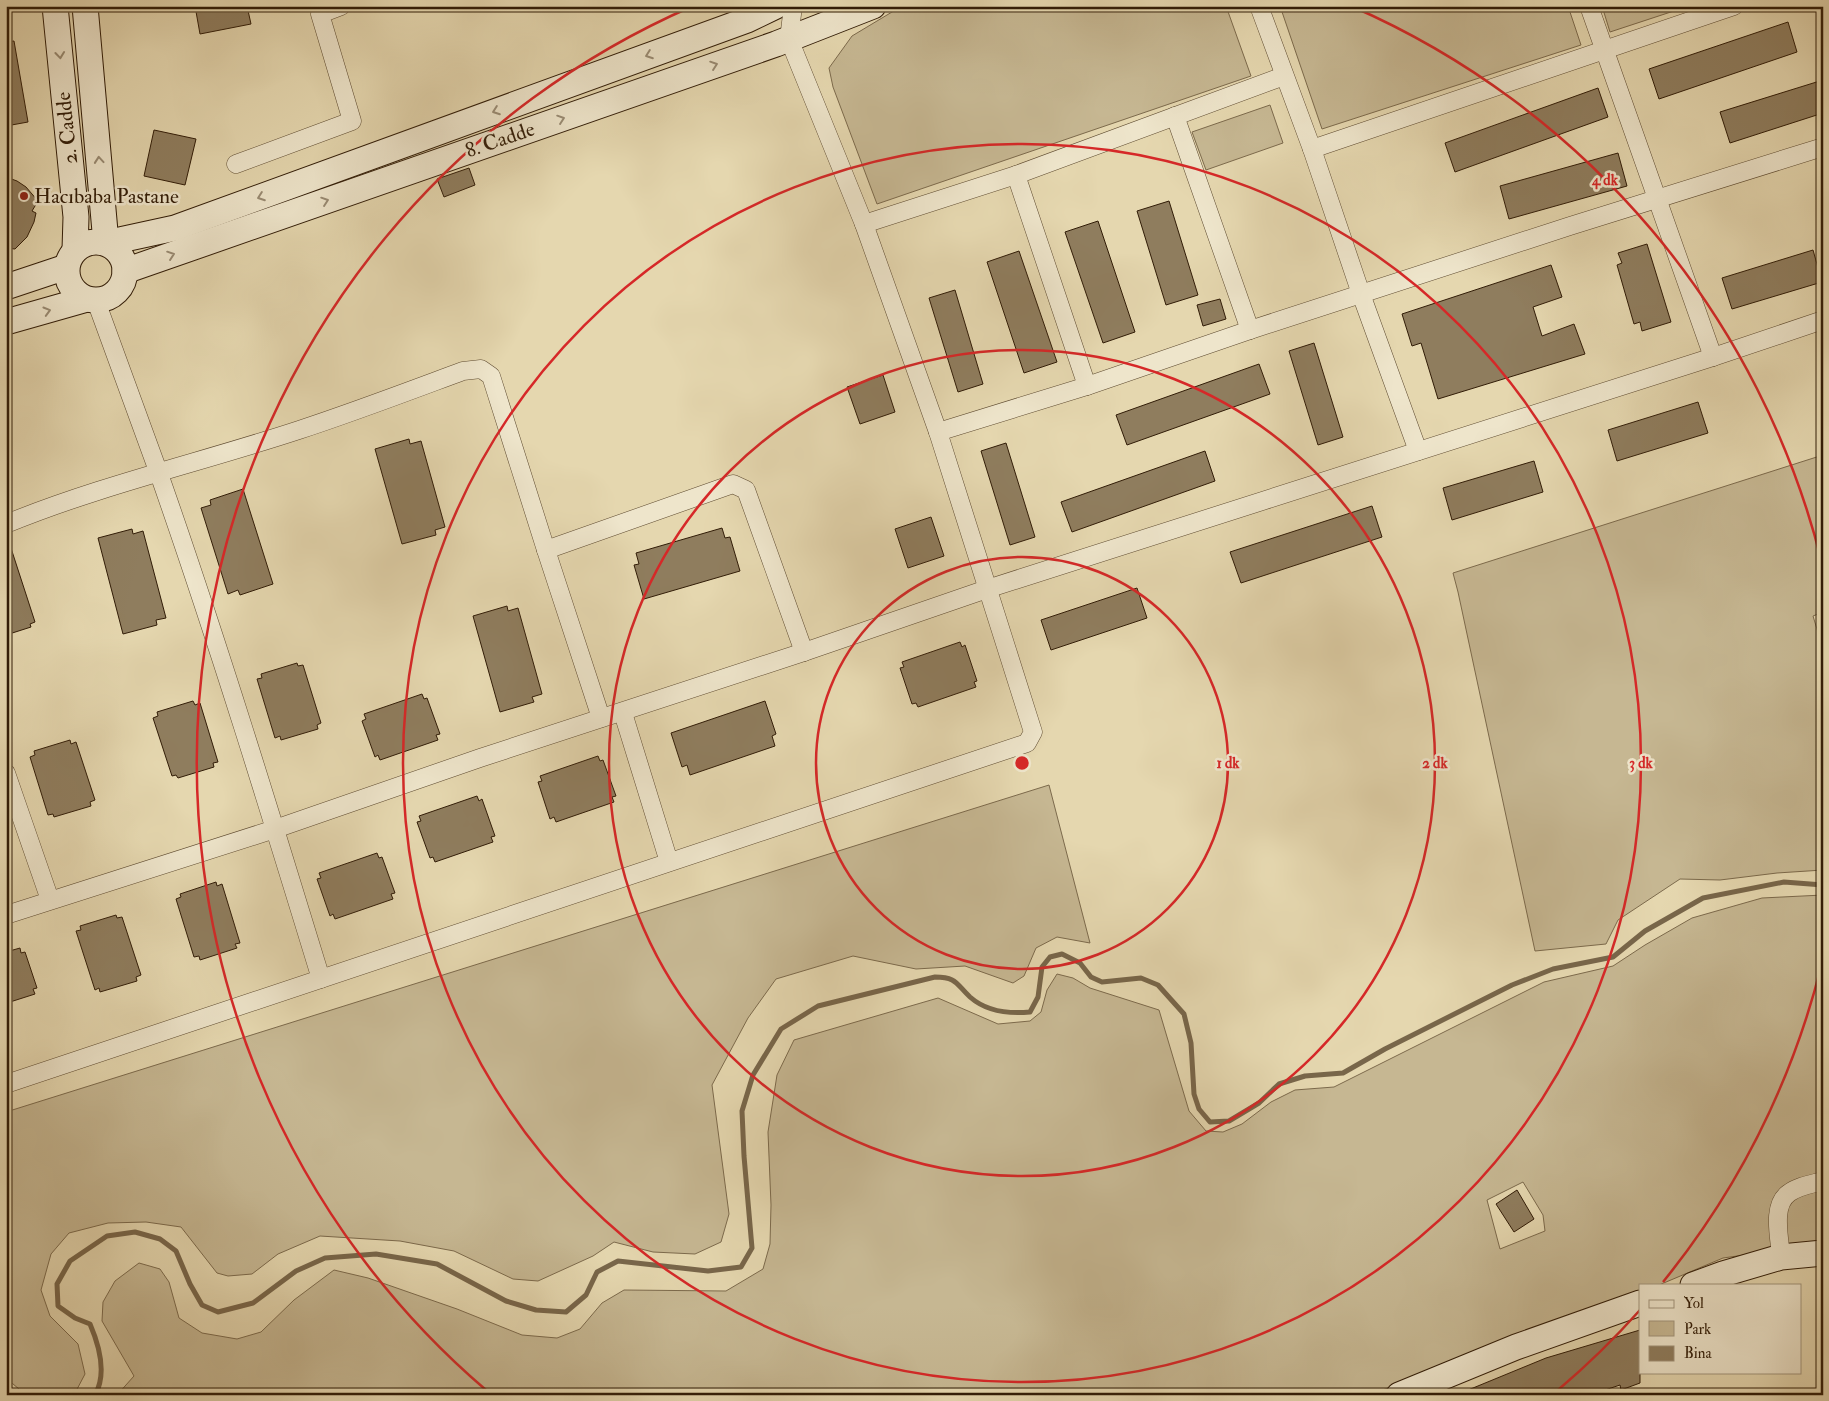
<svg xmlns="http://www.w3.org/2000/svg" width="1829" height="1401" viewBox="0 0 1829 1401" font-family="'IM FELL Double Pica',serif">
  <rect width="100%" height="100%" fill="#e5d7af"/>
  <filter id="stains"><feTurbulence type="fractalNoise" baseFrequency=".004" numOctaves="4"/><feColorMatrix values="0 0 0 0 .2 0 0 0 0 .09 0 0 0 0 .02 0 0 0 .5 -.17"/></filter>
  <radialGradient id="worn" r=".72"><stop offset=".6" stop-color="#630" stop-opacity="0"/><stop offset="1" stop-color="#630" stop-opacity=".3"/></radialGradient>
  <g fill="#c6b792" stroke="#7c6a4c" fill-rule="evenodd">
    <path d="M902,6H1226L1251,76L877,204L833,87L829,68L852,36Z"/>
    <path d="M1280,6H1568L1581,45L1322,129Z"/>
    <path d="M1602,6H1689L1610,32Z"/>
    <path d="M1270,105L1283,143L1206,170L1192,132Z"/>
    <path d="M1823,455V612L1813,616L1823,649V870L1777,873L1720,880L1680,879L1618,920L1606,944L1535,951L1458,592L1453,573Z"/>
    <path d="M1049,785L1090,943L1057,937L1036,948L1024,976L1013,983L965,966L916,969L853,956L776,979L748,1018L712,1085L729,1214L721,1242L695,1254L653,1252L614,1242L593,1256L538,1281L513,1279L454,1251L400,1241L320,1236L278,1254L252,1274L228,1276L217,1273L181,1227L146,1222L108,1223L69,1233L51,1254L41,1290L50,1316L78,1344L85,1374L74,1395H26L6,1378V1112Z"/>
    <path d="M1823,895V1244L1723,1258L1659,1285H1640V1293L1610,1305L1369,1395H117L134,1376L102,1321L103,1302L115,1281L139,1263L160,1269L169,1282L179,1318L202,1333L237,1339L261,1332L294,1300L334,1270L368,1278L457,1309L522,1335L557,1338L580,1329L602,1303L624,1290L726,1291L763,1269L770,1244L771,1205L768,1132L777,1075L794,1040L938,998L998,1024L1030,1021L1041,1012L1047,990L1057,974L1073,978L1090,988L1159,1010L1189,1111L1206,1131L1223,1132L1242,1124L1271,1102L1295,1090L1334,1087L1544,982L1613,966L1645,945L1692,918L1762,898ZM1523,1182L1543,1215L1545,1231L1500,1249L1487,1200Z"/>
  </g>
  <g fill="none" stroke-linecap="round" stroke-linejoin="round">
    <path stroke="#78664a" stroke-width="5" d="M95,1395C107,1374 99,1345 90,1324L75,1318L58,1306L57,1284L70,1261L107,1236L135,1232L160,1239L176,1251L190,1284L202,1305L218,1312L253,1303L296,1271L325,1258L376,1254L437,1264L506,1301L536,1310L566,1312L586,1295L597,1272L618,1261L708,1271L741,1267L752,1248L744,1156L742,1111L753,1075L781,1029L818,1006L935,977C957,977 956,984 970,997C987,1012 1009,1014 1030,1012L1038,997L1042,967L1050,957L1062,954L1080,963L1091,977L1102,982L1141,978L1158,985L1184,1014L1191,1043L1194,1094L1199,1109L1210,1122L1229,1121L1259,1103L1279,1084L1305,1076L1343,1073L1385,1049L1512,985L1553,969L1613,957L1645,931L1703,898L1784,882L1823,885"/>
  </g>
  <g fill="#8f7d5e" stroke="#311c07">
    <path d="M195,6H247L251,24L200,34Z"/>
    <path d="M1788,22L1797,52L1659,99L1649,69Z"/>
    <path d="M14,41L28,122L6,126V42Z"/>
    <path d="M1823,80V113L1730,143L1720,112Z"/>
    <path d="M1598,88L1608,117L1455,172L1445,143Z"/>
    <path d="M154,130L196,139L185,185L144,176Z"/>
    <path d="M1618,153L1627,186L1509,219L1500,186Z"/>
    <path d="M469,168L475,185L444,197L437,179Z"/>
    <path d="M6,177L17,181L26,187L38,201L32,211L36,213L34,222L27,237L15,249L6,248Z"/>
    <path d="M1169,201L1198,295L1166,305L1137,211Z"/>
    <path d="M1098,221L1135,332L1103,343L1065,232Z"/>
    <path d="M1647,244L1671,322L1642,331L1640,322L1634,324L1617,265L1622,263L1618,253Z"/>
    <path d="M1813,250L1822,282L1732,309L1722,278Z"/>
    <path d="M1019,251L1057,362L1024,373L987,262Z"/>
    <path d="M1551,265L1562,297L1533,307L1542,336L1574,324L1585,354L1438,399L1421,343L1412,346L1402,314Z"/>
    <path d="M955,290L983,384L958,392L929,298Z"/>
    <path d="M1220,299L1226,319L1203,326L1197,305Z"/>
    <path d="M1314,343L1343,437L1318,445L1289,351Z"/>
    <path d="M1259,364L1270,394L1127,445L1116,415Z"/>
    <path d="M883,375L895,412L860,424L847,387Z"/>
    <path d="M1698,402L1708,433L1617,461L1608,430Z"/>
    <path d="M409,439L410,444L421,441L445,527L435,530L436,535L402,544L375,449Z"/>
    <path d="M1006,443L1035,537L1010,545L981,451Z"/>
    <path d="M1205,451L1215,481L1072,532L1061,502Z"/>
    <path d="M1534,461L1543,492L1452,520L1443,488Z"/>
    <path d="M243,489L273,584L240,595L238,590L228,594L201,508L211,505L210,500Z"/>
    <path d="M1372,506L1382,537L1241,583L1230,552Z"/>
    <path d="M931,517L944,556L908,568L895,529Z"/>
    <path d="M722,528L725,538L730,537L740,571L644,599L634,565L639,564L636,553Z"/>
    <path d="M132,529L133,534L143,531L166,618L156,620L157,625L123,634L98,538Z"/>
    <path d="M6,542H9L35,622L30,624L31,627L6,635Z"/>
    <path d="M1137,588L1147,618L1051,650L1041,620Z"/>
    <path d="M507,606L508,611L518,608L542,694L532,697L534,702L500,712L473,616Z"/>
    <path d="M960,642L962,647L965,645L977,681L974,682L976,687L918,707L916,703L912,704L900,668L904,667L902,662Z"/>
    <path d="M297,663L298,666L303,665L321,723L317,725L318,729L281,740L280,736L275,738L257,679L262,678L261,674Z"/>
    <path d="M422,694L424,699L427,698L440,734L436,735L438,740L380,760L378,755L375,757L362,721L366,719L364,714Z"/>
    <path d="M193,701L195,705L200,703L218,762L213,763L214,767L178,778L176,775L172,776L153,718L158,716L157,712Z"/>
    <path d="M765,701L776,734L772,736L775,746L690,775L687,765L682,767L671,733Z"/>
    <path d="M70,740L71,744L76,742L95,800L90,802L91,806L54,817L53,814L48,815L30,757L35,755L34,751Z"/>
    <path d="M598,756L600,761L603,760L616,796L612,797L614,802L556,822L554,817L550,819L538,782L542,781L540,776Z"/>
    <path d="M477,796L479,801L482,799L495,836L491,837L493,842L435,862L433,857L430,858L417,822L421,821L419,816Z"/>
    <path d="M377,853L379,858L382,857L395,893L391,894L393,899L335,919L333,914L330,916L317,879L321,878L319,873Z"/>
    <path d="M216,882L217,886L222,884L240,943L235,944L237,948L200,960L199,956L194,957L176,899L181,897L180,894Z"/>
    <path d="M116,915L117,918L122,917L141,975L136,977L137,981L100,992L99,988L95,990L76,931L81,930L80,926Z"/>
    <path d="M20,948L21,953L25,952L37,988L33,989L35,994L10,1002L6,990V952Z"/>
    <path d="M1517,1190L1534,1219L1514,1232L1496,1204Z"/>
    <path d="M1640,1330V1383L1621,1390L1620,1385L1590,1395H1456L1546,1358Z"/>
  </g>
  <g fill="none" stroke-linecap="round" stroke-linejoin="round">
    <g stroke="#5e4b31" stroke-width="19">
      <g id="street">
        <path d="M1259,6L1312,149L1361,294L1418,451"/>
        <path d="M1589,6L1713,357"/>
        <path d="M1175,116L1250,330"/>
        <path d="M1312,149L1734,6"/>
        <path d="M236,164L352,121L320,14L341,6"/>
        <path d="M1016,175L1087,386"/>
        <path d="M864,224L1016,175L1284,76"/>
        <path d="M96,301C116,357 137,414 158,471C217,639 269,809 321,979"/>
        <path d="M938,432L1087,386L1250,330L1570,226L1823,147"/>
        <path d="M6,524C101,485 202,462 299,430C354,412 409,391 463,371L481,369L491,376L546,550L601,718"/>
        <path d="M546,550L733,484L746,490L804,652"/>
        <path d="M623,713L669,862"/>
        <path d="M6,773L50,900"/>
        <path d="M6,915L275,829L480,758L804,652L987,589L1713,357L1823,320"/>
        <path d="M6,1084L1027,743L1033,732L938,432L864,224L789,39L793,6"/>
        <path d="M1781,1257C1780,1239 1771,1205 1789,1193C1798,1186 1812,1184 1823,1181"/>
      </g>
    </g>
    <g stroke="#311c07" stroke-width="27">
      <g id="secondary">
        <path d="M55,6L76,217L75,250"/>
        <path d="M85,6L106,243L175,228L747,20L776,6"/>
        <circle cx="96" cy="271" r="29"/>
        <path d="M125,271L776,44L873,6"/>
        <path d="M6,287L66,267"/>
        <path d="M6,322L87,299"/>
        <path d="M1693,1285L1723,1274L1781,1257L1823,1253"/>
        <path d="M1399,1395L1516,1347L1640,1303"/>
      </g>
    </g>
    <use href="#street" stroke="#eee5cb" stroke-width="18"/>
    <use href="#secondary" stroke="#eee5cb" stroke-width="25"/>
  </g>
  <defs><path id="oneway-chevron" d="M-2-3.5L2.5 0L-2 3.5" fill="none" stroke-width="1.6" stroke-linecap="round" stroke-linejoin="round" transform="scale(1.25)"/></defs>
  <g stroke="#998b73">
    <use href="#oneway-chevron" transform="translate(60 55) rotate(84)"/>
    <use href="#oneway-chevron" transform="translate(649 55) rotate(160)"/>
    <use href="#oneway-chevron" transform="translate(714 65) rotate(-19)"/>
    <use href="#oneway-chevron" transform="translate(496 111) rotate(160)"/>
    <use href="#oneway-chevron" transform="translate(561 119) rotate(-19)"/>
    <use href="#oneway-chevron" transform="translate(99 160) rotate(-95)"/>
    <use href="#oneway-chevron" transform="translate(261 197) rotate(160)"/>
    <use href="#oneway-chevron" transform="translate(325 201) rotate(-19)"/>
    <use href="#oneway-chevron" transform="translate(171 255) rotate(-19)"/>
    <use href="#oneway-chevron" transform="translate(47 311) rotate(-16)"/>
  </g>
  <g fill="none" stroke="#d62828" stroke-width="2.5">
    <circle cx="1022" cy="763" r="206"/>
    <circle cx="1022" cy="763" r="413"/>
    <circle cx="1022" cy="763" r="619"/>
    <path d="M1822 963A825 825 0 0 1 1663 1282M1640 1310A825 825 0 0 1 1558 1390M486 1390A825 825 0 0 1 693 6M1351 6A825 825 0 0 1 1822 563"/>
  </g>
  <circle fill="#8f2418" stroke="#eee5cb" stroke-width="2" cx="24" cy="196" r="5"/>
  <g text-anchor="middle" dominant-baseline="central" stroke-width="5" stroke-linejoin="round" paint-order="stroke">
    <g font-size="21" fill="#311c07" stroke="#eee5cb">
      <text transform="translate(67 128) rotate(-96)">2. Cadde</text>
      <text transform="translate(500 140) rotate(-19)">8. Cadde</text>
    </g>
    <g font-size="21" fill="#311c07" stroke="#eee5cb" text-anchor="start">
      <text x="34" y="196">Hacıbaba Pastane</text>
    </g>
  </g>
  <circle cx="1022" cy="763" r="8" fill="#d62828" stroke="#eee5cb" stroke-width="2.5"/>
  <g font-size="15" text-anchor="middle" font-weight="bold" fill="#d62828" stroke="#eee5cb" stroke-width="5" stroke-linejoin="round" paint-order="stroke">
    <text x="1605" y="185">4 dk</text>
    <text x="1228" y="768">1 dk</text>
    <text x="1435" y="768">2 dk</text>
    <text x="1641" y="768">3 dk</text>
  </g>
  <rect width="1829" height="1401" fill="none" stroke="#e5d7af" stroke-width="25"/>
  <rect x="8" y="8" width="1814" height="1386" fill="none" stroke="#311c07" stroke-width="2.5"/>
  <rect x="12" y="12" width="1804" height="1376" fill="none" stroke="#311c07"/>
  <rect x="1639" y="1284" width="162" height="90" fill="#eee5cb" stroke="#a2957d"/>
  <rect x="1649" y="1300" width="25" height="8" fill="#eee5cb" stroke="#a2957d"/>
  <text x="1684" y="1308" font-size="15" fill="#311c07">Yol</text>
  <rect x="1649" y="1321" width="25" height="15" fill="#c6b792" stroke="#a2957d"/>
  <text x="1684" y="1334" font-size="15" fill="#311c07">Park</text>
  <rect x="1649" y="1346" width="25" height="15" fill="#8f7d5e" stroke="#a2957d"/>
  <text x="1684" y="1358" font-size="15" fill="#311c07">Bina</text>
  <rect width="100%" height="100%" filter="url(#stains)"/>
  <rect width="100%" height="100%" fill="url(#worn)"/>
</svg>
